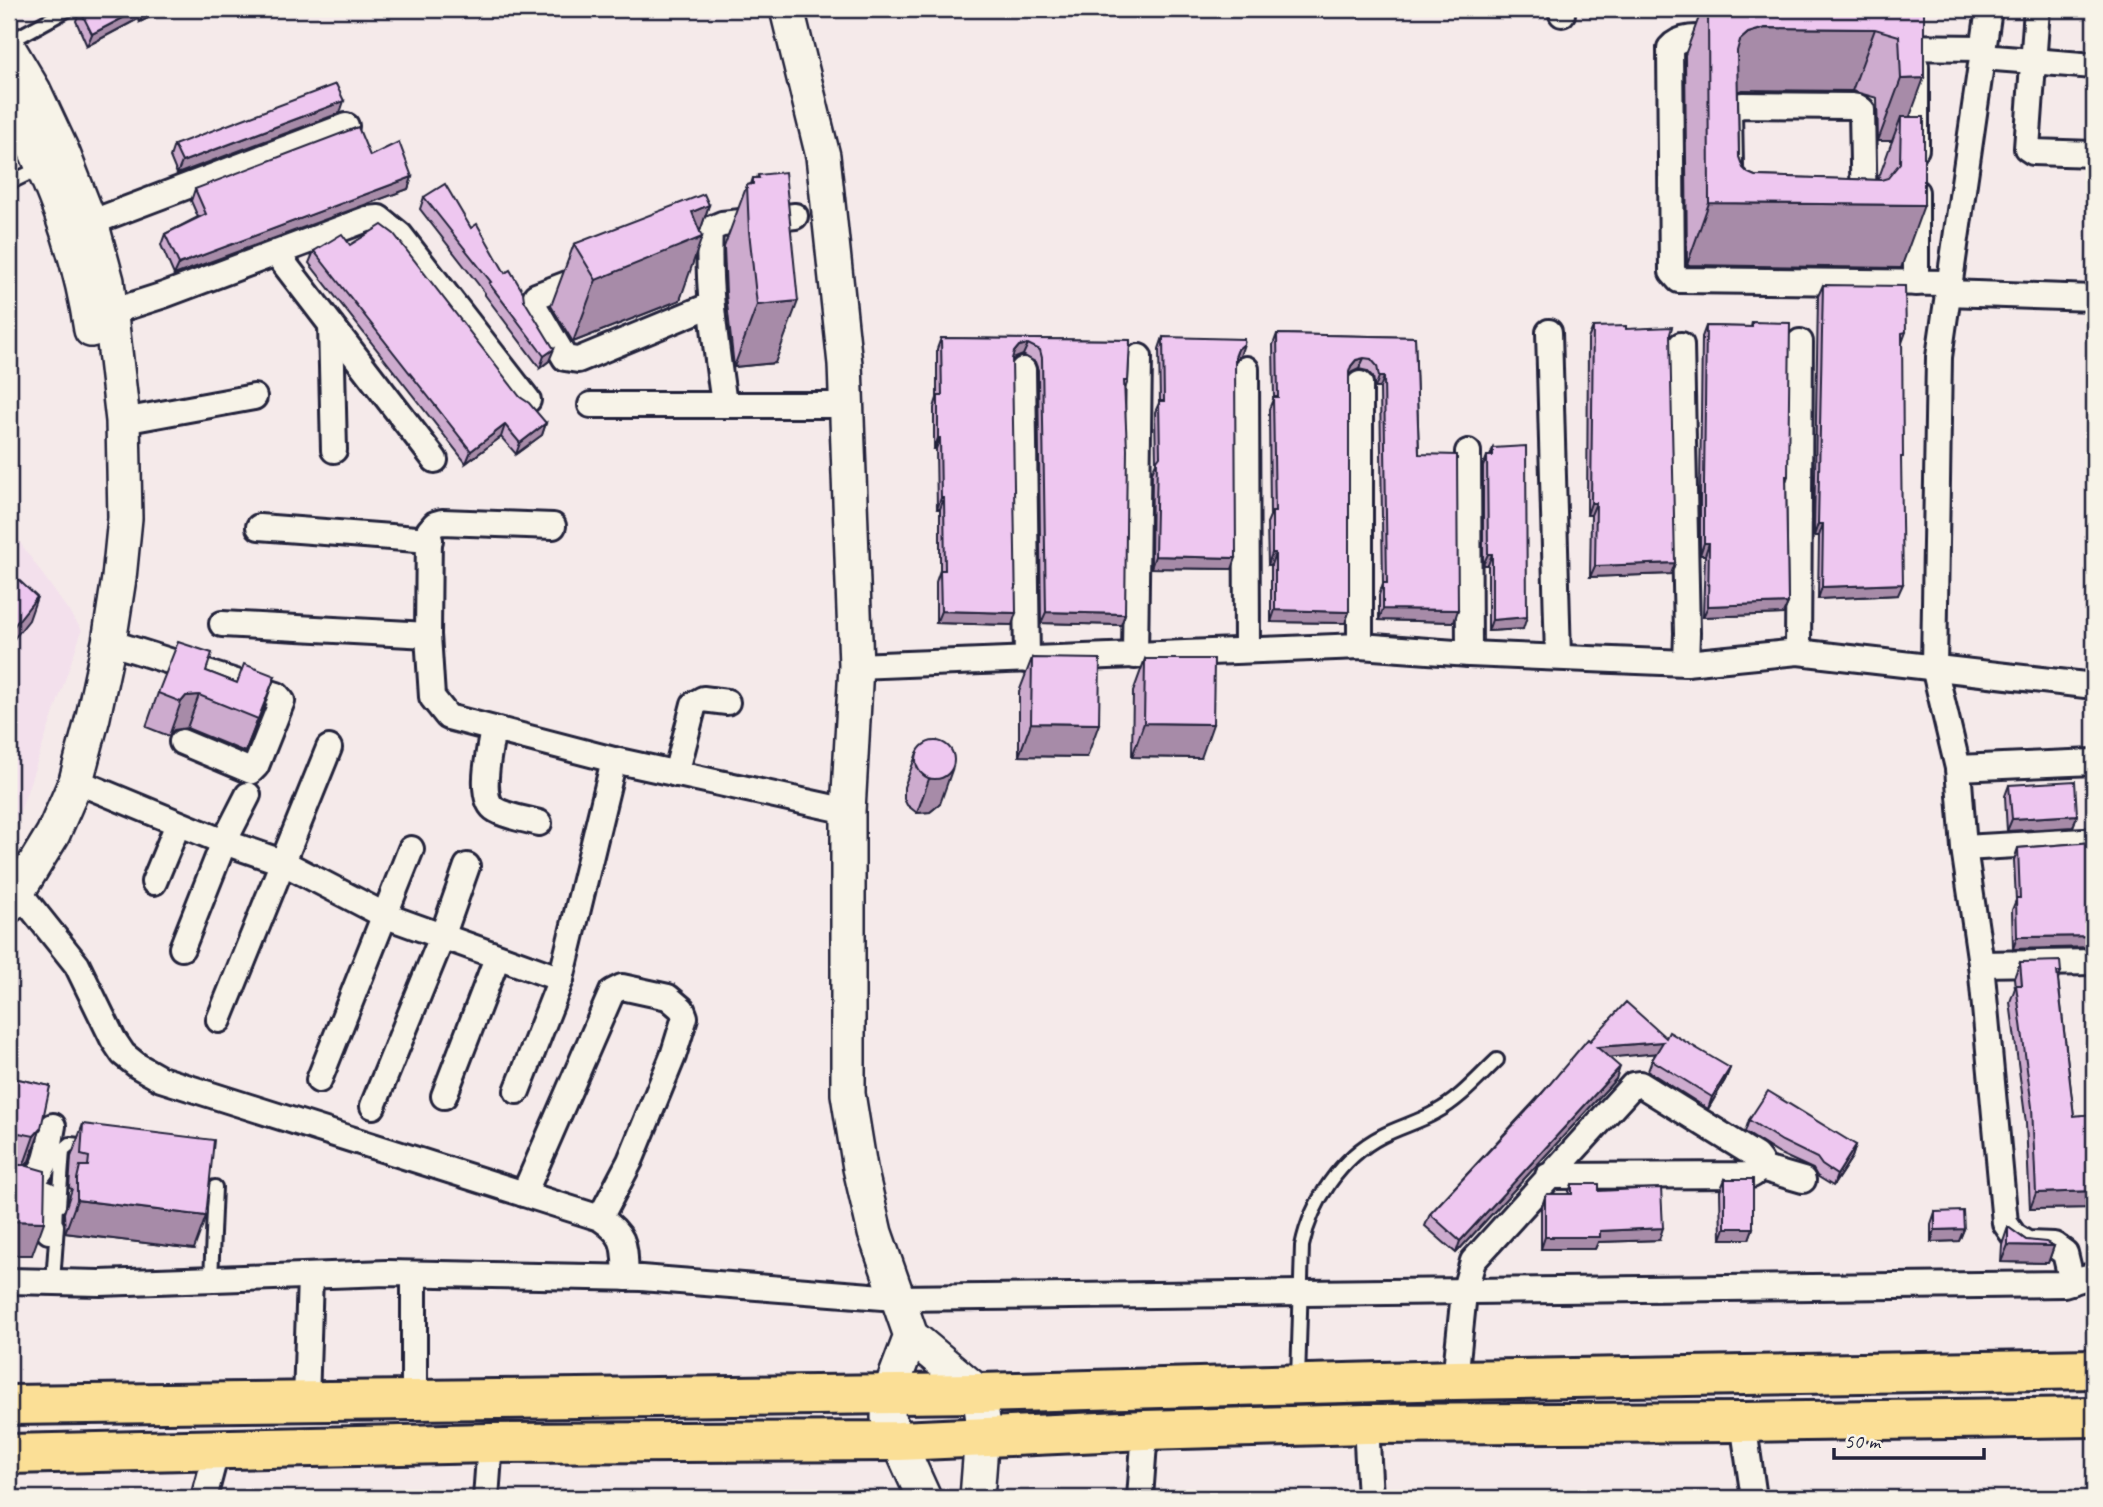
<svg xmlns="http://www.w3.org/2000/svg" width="2103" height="1507" viewBox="0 0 2103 1507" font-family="Caveat,sans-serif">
  <rect width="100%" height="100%" fill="#f5eaea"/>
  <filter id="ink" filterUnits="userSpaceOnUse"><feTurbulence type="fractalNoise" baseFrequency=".0143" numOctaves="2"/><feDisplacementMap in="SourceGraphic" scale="14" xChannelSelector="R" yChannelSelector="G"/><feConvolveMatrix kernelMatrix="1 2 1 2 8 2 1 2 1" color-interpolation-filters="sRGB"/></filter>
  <g filter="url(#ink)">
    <path fill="#f3e0ec" d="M9,527L82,630L9,844Z"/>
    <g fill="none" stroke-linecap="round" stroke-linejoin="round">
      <g stroke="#22223b" stroke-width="18">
        <g id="lane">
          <path d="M9,42L69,9"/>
          <path d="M9,183L40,168"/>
          <path d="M59,1206L63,1150L70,1144L90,1146"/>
          <path d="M211,1279L215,1187"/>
          <path d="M53,1282L57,1225"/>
          <path d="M1298,1380L1302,1246C1311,1202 1341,1157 1382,1136C1399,1127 1419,1122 1436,1112C1459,1100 1478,1078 1497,1060"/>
        </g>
      </g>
      <g stroke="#22223b" stroke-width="30">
        <g id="street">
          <path d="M1989,9L1939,357L1934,667L1958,768L1964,848L1981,964L2005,1223L2014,1236L2027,1244L2054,1245L2065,1253L2072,1282"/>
          <path d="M2037,9L2027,148L2033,152L2094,154"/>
          <path d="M1562,14V9"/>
          <path d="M1725,40C1707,39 1682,33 1670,48L1672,272L1679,280L1949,283"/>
          <path d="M1890,47L1983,48"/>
          <path d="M1982,57L2094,66"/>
          <path d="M1742,105L1852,106L1858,107L1862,110L1864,218L1858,228L1733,223L1731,219L1729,113L1731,109Z"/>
          <path d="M1916,149V66"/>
          <path d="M90,223L346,126"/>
          <path d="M671,244L710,229"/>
          <path d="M276,253L435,460"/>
          <path d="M588,276L536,296L533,304L565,358L578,360L711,305"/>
          <path d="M1916,283V192"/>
          <path d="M1947,293L2094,298"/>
          <path d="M111,312L164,295L367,219L379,218L400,235L528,400"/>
          <path d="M331,325L334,450"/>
          <path d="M1549,332L1558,657"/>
          <path d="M1681,345L1687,633L1686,663"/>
          <path d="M1246,369L1247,650"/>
          <path d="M1023,370L1027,660"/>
          <path d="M724,404C716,346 707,287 710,229L722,224L795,216"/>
          <path d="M591,405H846"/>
          <path d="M123,421L254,397"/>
          <path d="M1468,452L1469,654"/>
          <path d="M259,527L430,540"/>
          <path d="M222,624L428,635L432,697L448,717L614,760L848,811"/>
          <path d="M428,635L429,531L435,524L442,522L553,526"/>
          <path d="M109,642L277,695L282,701L256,766L251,771L182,742"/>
          <path d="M1360,646V384"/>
          <path d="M1798,652L1800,342"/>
          <path d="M1135,656L1139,357"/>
          <path d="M856,666L1360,646L1469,654L1686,663L1798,652L2094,686"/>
          <path d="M493,729C490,748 477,800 496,810C508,817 525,819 539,823"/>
          <path d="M1958,768L2094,762"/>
          <path d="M676,774L694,704L703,699L727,702"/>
          <path d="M76,781L224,842L282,862L386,916L561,979"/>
          <path d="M1964,848L2084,841"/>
          <path d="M154,882L178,824"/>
          <path d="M18,891L77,965L113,1039L123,1054L138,1066L161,1079L600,1218C628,1237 624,1247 626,1278"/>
          <path d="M182,948L224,842L248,795"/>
          <path d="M1981,964L2094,962"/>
          <path d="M219,1020L329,748"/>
          <path d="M319,1080L411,849"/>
          <path d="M517,1091L561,979L614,760"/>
          <path d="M444,1096L497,958"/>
          <path d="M373,1106L442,937L467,866"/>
          <path d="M1761,1168L1803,1180"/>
          <path d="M9,1181L47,1194L50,1200L49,1231"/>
          <path d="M27,1185C49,1169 48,1151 53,1126"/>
          <path d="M524,1194L612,992L622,987L668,997L682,1009L685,1017L673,1056L630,1161L600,1218"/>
          <path d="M414,1274V1400"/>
          <path d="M9,1281L100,1283L387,1273L641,1278L896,1298L2064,1284L2094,1275"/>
          <path d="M1455,1380L1464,1293L1473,1261L1633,1085L1640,1084L1756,1156L1760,1161L1761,1168L1752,1175L1548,1176"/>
          <path d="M306,1401L310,1276"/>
          <path d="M1743,1422L1754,1498"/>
          <path d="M1366,1424L1370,1498"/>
          <path d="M204,1498L217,1449"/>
          <path d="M486,1498L490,1443"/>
          <path d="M1140,1498L1145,1430"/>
        </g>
      </g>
      <g stroke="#22223b" stroke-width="38">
        <g id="secondary">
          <path d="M787,9L823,156L845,364L856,666L848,811V1094L860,1168L875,1233L911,1336L979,1393L983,1420L977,1498"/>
          <path d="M9,49L34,91L62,151L94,233L107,281L123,421L125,518L119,578L109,642L93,717L76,781L53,834L9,906"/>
          <path d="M9,97C48,171 79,247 91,330"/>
          <path d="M911,1336L889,1394L888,1418L924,1498"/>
        </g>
      </g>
      <g stroke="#22223b" stroke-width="44">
        <g id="primary">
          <path d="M9,1405L979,1393L1455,1380L2094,1369"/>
          <path d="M9,1454L490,1443L899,1441L1145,1430L1366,1424L1743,1422L2094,1417"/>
        </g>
      </g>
      <use href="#lane" stroke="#f7f3e8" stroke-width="12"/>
      <use href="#street" stroke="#f7f3e8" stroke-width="24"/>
      <use href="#secondary" stroke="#f7f3e8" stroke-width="33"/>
      <use href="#primary" stroke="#fbdf96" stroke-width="38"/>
    </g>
    <g fill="#cdabce" stroke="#22223b" stroke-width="2" fill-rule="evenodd">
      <path d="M82,9H166L140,22L138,19L87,46L76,21L80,10Z"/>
      <path d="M1702,9H1924L1910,117L1901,268L1687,265L1685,55ZM1742,90L1852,91L1877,98L1878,141H1892L1878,180L1755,176L1748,173L1743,168L1739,157L1738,92Z"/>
      <path d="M340,113L177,174L170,157L174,145Z"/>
      <path d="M370,156L412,177L408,189L174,275L161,245L165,234L198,217L191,201L195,189Z"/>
      <path d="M758,175L775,363L734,367L726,294L724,247L747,185L751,184L753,178H757Z"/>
      <path d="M424,197L471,228L524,300L549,361L540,368L485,295V293L420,209Z"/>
      <path d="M709,205L700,231L680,300L573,342L551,306L574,244Z"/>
      <path d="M350,245L520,397L546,423L542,435L516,454L501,437L466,463L309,263L314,251Z"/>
      <path d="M1823,285L1906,332L1902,343L1898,595L1818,599L1819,536H1814L1818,296Z"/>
      <path d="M1752,322L1788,476L1786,482L1788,603L1783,614L1703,617L1705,555H1700V494L1702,337L1706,326L1751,327Z"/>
      <path d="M1593,327L1626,329L1675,563L1671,574L1590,577L1591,515H1587L1588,339Z"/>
      <path d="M1277,334L1415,337L1419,454L1454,622L1379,620V595L1383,583L1380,388H1375L1373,377L1367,371L1359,369L1352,372L1349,374V612L1345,623L1271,622V565H1268L1267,523L1270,516L1269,409L1274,397L1273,345Z"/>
      <path d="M1163,337L1240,356L1235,360L1232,569L1151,568L1152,472L1156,463L1155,412L1160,401L1159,349Z"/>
      <path d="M941,338L1130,340L1128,381L1124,391L1125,614L1121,625L1041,623L1038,370L1035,362L1023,355L1015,358L1012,360V625L936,623V582L940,570V509H937L936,449H934V408L937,398V349Z"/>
      <path d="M1493,448L1523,629L1488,631V565H1483V467L1487,456H1490Z"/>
      <path d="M1032,658L1087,757L1019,756V692Z"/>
      <path d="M1145,659L1201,758L1132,757L1133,692Z"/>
      <path d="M206,671L237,683L275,676L245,752L187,728L174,730L169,736L146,727L158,693Z"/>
      <path d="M937,741L940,804L930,812L917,813L907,805L904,799V787L917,753Z"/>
      <path d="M2009,785L2077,815L2073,827L2007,831L2005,796Z"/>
      <path d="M2094,842L2013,949L2012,910L2016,900L2014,860L2018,848Z"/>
      <path d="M2020,962L2061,972L2058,979L2074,1116L2094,1114V1208L2030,1209L2026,1123L2010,1002L2015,988L2014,978Z"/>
      <path d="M1666,1038L1730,1068L1725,1080L1708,1109L1648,1071L1652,1060L1656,1053L1609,1057L1616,1079L1456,1253L1425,1226L1430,1214L1590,1041Z"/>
      <path d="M9,1077L50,1086L29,1161L26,1165L32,1255H9Z"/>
      <path d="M1749,1120L1856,1145L1852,1157L1833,1186L1817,1176L1813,1169L1778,1153L1745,1132Z"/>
      <path d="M83,1124L194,1249L65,1233L64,1213L72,1189L69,1188L71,1157Z"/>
      <path d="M1725,1179L1753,1228L1749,1239H1721L1720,1191Z"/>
      <path d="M1572,1184L1599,1191L1659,1240L1598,1242L1595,1249H1541V1209L1545,1197L1568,1194Z"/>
      <path d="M1935,1212L1964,1229L1959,1241L1931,1242V1224Z"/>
      <path d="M2008,1227L2026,1240L2054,1246L2048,1263L2001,1262L2002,1245Z"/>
    </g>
    <g fill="#a78ba8" stroke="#22223b" stroke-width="2">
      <path d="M140,9H142L138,19L87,46L92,34Z"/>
      <path d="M148,9H166L140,22L144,11Z"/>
      <path d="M1765,28L1875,29L1852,91L1742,90L1725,96L1718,102L1740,40L1748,33Z"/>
      <path d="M1924,78L1901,141V117L1892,141H1878L1901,79Z"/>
      <path d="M344,101L340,113L177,174L182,162Z"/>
      <path d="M412,177L408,189L174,275L179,264Z"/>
      <path d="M1709,203L1924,205L1901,268L1687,265Z"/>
      <path d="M709,205L697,240L702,237L680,300L573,342L596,280L692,212Z"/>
      <path d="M798,301L775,363L734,367L757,305Z"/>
      <path d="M1028,344L1023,355L1015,358L1010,363L1014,352L1019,346Z"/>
      <path d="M1244,344L1240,356L1234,361L1238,349Z"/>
      <path d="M554,349L549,361L540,368L544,356Z"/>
      <path d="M1364,358L1359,369L1352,372L1347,377L1351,366L1356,360Z"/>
      <path d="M1379,377H1384L1380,388H1375Z"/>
      <path d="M546,423L542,435L516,454L520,443Z"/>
      <path d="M505,425L501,437L466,463L471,451Z"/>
      <path d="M938,438H940L936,449H934Z"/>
      <path d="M941,498H944L940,509H937Z"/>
      <path d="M1591,503H1596L1591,515H1587Z"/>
      <path d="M1818,524H1823L1819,536H1814Z"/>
      <path d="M1704,543H1709L1705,555H1700Z"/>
      <path d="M1272,553H1275L1271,565H1268Z"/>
      <path d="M1488,554H1492L1488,565H1483Z"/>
      <path d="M1155,556L1236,558L1232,569L1151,568Z"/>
      <path d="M1675,563L1671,574L1590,577L1595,566Z"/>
      <path d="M1903,584L1898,595L1818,599L1822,587Z"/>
      <path d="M37,597L29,620L9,645V632Z"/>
      <path d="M1788,603L1783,614L1703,617L1708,606Z"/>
      <path d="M1383,609L1458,610L1454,622L1379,620Z"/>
      <path d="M1275,610L1349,612L1345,623L1271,622Z"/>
      <path d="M941,611L1016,613L1012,625L936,623Z"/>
      <path d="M1046,612L1125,614L1121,625L1041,623Z"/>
      <path d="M1527,617L1523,629L1488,631L1492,620Z"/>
      <path d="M275,676L263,710L245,752L258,719Z"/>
      <path d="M199,695L187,728L174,730L169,736L181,702L186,696Z"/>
      <path d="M1031,723L1099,724L1087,757L1019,756Z"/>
      <path d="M1144,723L1213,724L1201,758L1132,757Z"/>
      <path d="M952,770L940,804L930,812L917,813L929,779Z"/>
      <path d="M2077,815L2073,827L2007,831L2012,819Z"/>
      <path d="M2094,936V947L2013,949L2017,937Z"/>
      <path d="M1663,1042L1659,1053L1593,1059L1597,1047Z"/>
      <path d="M1620,1067L1616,1079L1456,1253L1460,1241Z"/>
      <path d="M1730,1068L1725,1080L1708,1109L1712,1097Z"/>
      <path d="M41,1128L29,1161L22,1170L34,1136Z"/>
      <path d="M19,1133L9,1161V1139Z"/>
      <path d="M1856,1145L1852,1157L1833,1186L1837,1175Z"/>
      <path d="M2094,1191V1208L2030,1209L2036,1193Z"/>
      <path d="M77,1200L206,1216L194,1249L65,1233Z"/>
      <path d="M9,1221L44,1222L32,1255H9Z"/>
      <path d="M1663,1228L1659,1240L1598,1242L1595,1249H1541L1545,1237L1600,1231Z"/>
      <path d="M1725,1228H1753L1749,1239H1721Z"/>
      <path d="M1964,1229L1959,1241L1931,1242L1935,1230Z"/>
      <path d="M2008,1245L2054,1246L2048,1263L2001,1262Z"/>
    </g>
    <g fill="#eec7f0" stroke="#22223b" stroke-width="2">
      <path d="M82,9H140L92,34L80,10Z"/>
      <path d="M1708,9H1924V78L1901,79L1899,36L1875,29L1765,28L1748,33L1740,40L1737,51L1739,157L1743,168L1748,173L1755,176L1881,180L1888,178L1900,163L1901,117H1924V205L1709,203Z"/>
      <path d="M336,84L344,101L182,162L174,145Z"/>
      <path d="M358,127L370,156L399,142L412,177L179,264L165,234L206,214L195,189Z"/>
      <path d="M785,172L798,301L757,305L749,231L747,185L753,184V178H759L758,175Z"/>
      <path d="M445,184L471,228L477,224L505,273L510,270L523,292L524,300L554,349L544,356L489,283L491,282L424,197Z"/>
      <path d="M704,194L709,205L692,212L702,237L596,280L574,244Z"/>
      <path d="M382,225L394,234L520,397L529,403L546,423L520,443L505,425L471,451L314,251L342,234L350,245Z"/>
      <path d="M1823,285L1905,286L1906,332L1902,333L1903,457H1901L1903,584L1822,587L1823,524H1818Z"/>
      <path d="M1752,322L1790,323L1788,476H1786L1788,603L1708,606L1709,543H1704V483L1706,326L1752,327Z"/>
      <path d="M1626,326V329L1672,327L1670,334L1675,563L1595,566L1596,503H1591L1593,327Z"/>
      <path d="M1277,334L1415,337L1419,454L1457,455L1458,610L1383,609V583H1387L1384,377H1379L1377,366L1371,359L1364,358L1356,360L1351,366L1349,372V612L1275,610V553H1272V512H1275L1273,397H1278Z"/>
      <path d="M1163,337L1244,339V344L1238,349L1235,357L1236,558L1155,556L1157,460L1160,456L1159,401H1164Z"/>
      <path d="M941,338L1130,340L1128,381H1124L1127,449L1125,614L1046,612L1042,358L1040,350L1028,344L1019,346L1014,352L1012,359L1016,613L941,611L940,570H945L944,498H941L940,438H938V396H942Z"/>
      <path d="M1526,446L1527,617L1492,620V554H1488L1487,456H1493V448Z"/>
      <path d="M9,571L37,597L9,632Z"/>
      <path d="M178,642L212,653L206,671L237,683L244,664L275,676L258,719L199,695L186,696L181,702L158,693Z"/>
      <path d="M1032,658L1100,659L1099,724L1031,723Z"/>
      <path d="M1145,659H1214L1213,724L1144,723Z"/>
      <path d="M9,699L13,704L9,709Z"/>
      <circle cx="935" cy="760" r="19"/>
      <path d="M2075,781L2077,815L2012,819L2009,785Z"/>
      <path d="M2094,842V936L2017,937L2016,898H2020L2018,848Z"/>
      <path d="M2060,961L2061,972H2057L2074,1116L2094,1114V1191L2036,1193L2032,1107L2016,985H2022L2020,962Z"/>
      <path d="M1626,1002L1666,1038L1669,1032L1730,1068L1712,1097L1652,1060L1663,1042L1597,1047L1620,1067L1460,1241L1430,1214L1533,1104L1588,1039L1590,1041Z"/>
      <path d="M9,1077L50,1086L41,1128L34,1136L19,1133L9,1139Z"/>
      <path d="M1768,1091L1856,1145L1837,1175L1822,1165L1817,1158L1782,1141L1749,1120Z"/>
      <path d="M83,1124L214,1140L206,1216L77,1200V1179L80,1166H88L89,1157L81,1155Z"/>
      <path d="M9,1165H24L45,1171L44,1222L9,1221Z"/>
      <rect x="1725" y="1179" width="28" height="49"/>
      <path d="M1572,1184H1599V1191L1661,1188L1663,1228L1600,1231V1237H1545V1197L1547,1194H1572Z"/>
      <path d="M1963,1211L1964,1229L1935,1230V1212Z"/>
      <path d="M2008,1227L2026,1240L2046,1242L2054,1246L2008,1245Z"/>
    </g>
  </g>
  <rect width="2103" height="1507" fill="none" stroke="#f7f3e8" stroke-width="35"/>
  <rect x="18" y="18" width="2068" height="1472" fill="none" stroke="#22223b" stroke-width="2.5" filter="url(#ink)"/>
  <path d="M1834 1448v10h150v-10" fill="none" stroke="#22223b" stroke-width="3.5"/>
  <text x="1844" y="1448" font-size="21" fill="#22223b" stroke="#f7f3e8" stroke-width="5" paint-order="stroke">50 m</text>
</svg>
